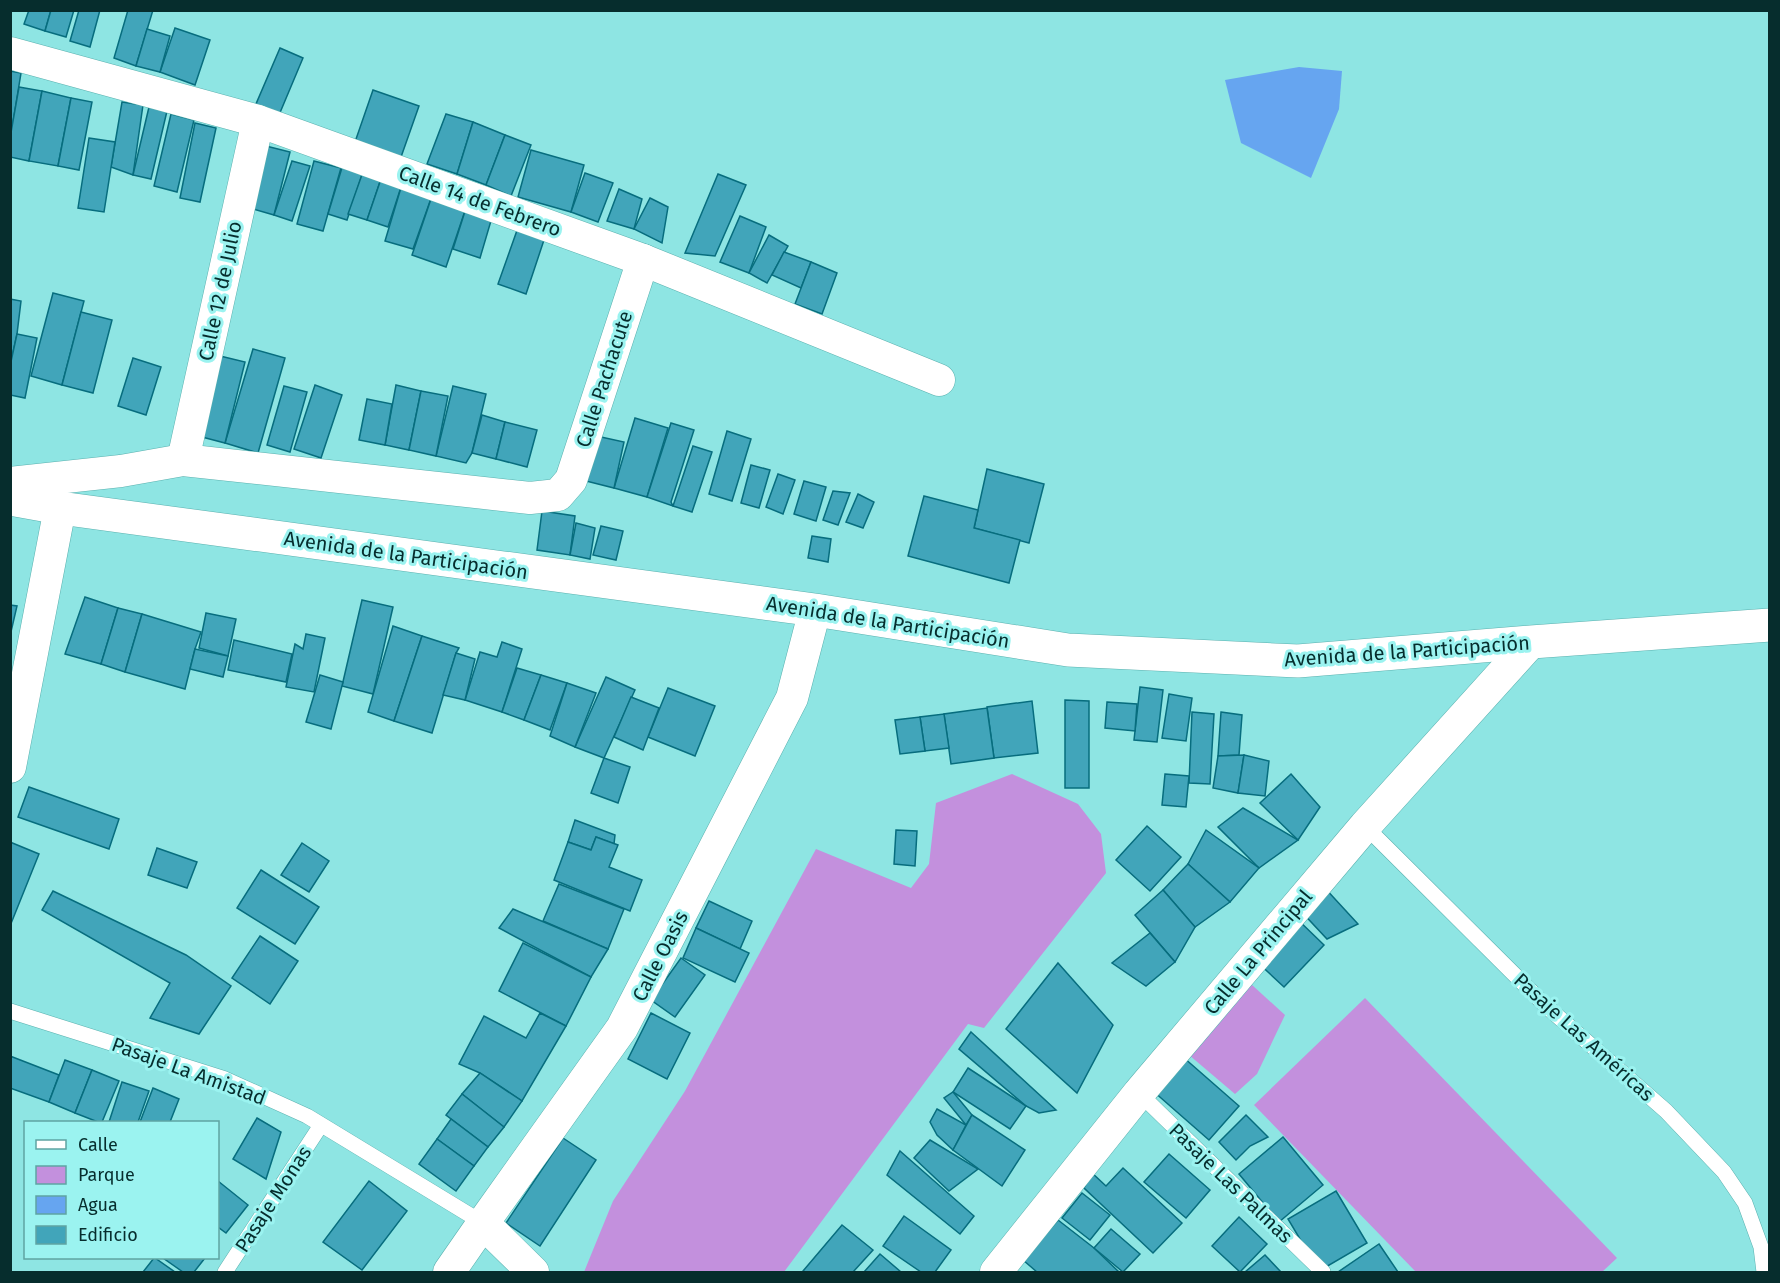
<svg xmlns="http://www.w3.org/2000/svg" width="1780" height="1283" viewBox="0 0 1780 1283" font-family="'Fira Sans',sans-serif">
  <rect width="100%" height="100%" fill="#8ee5e3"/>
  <g fill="#c390dd">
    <path d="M1012,774L1078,804L1101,834L1106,873L984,1028L968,1024L784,1272H584L613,1201L685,1091L816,849L911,888L929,864L936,803Z"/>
    <path d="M1240,974L1285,1015L1257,1074L1235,1094L1182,1049Z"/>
    <path d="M1365,998L1617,1258L1602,1272H1416L1254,1105Z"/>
  </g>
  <path fill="#66a5f0" d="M1299,67L1342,71L1339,109L1311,178L1241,143L1225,80Z"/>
  <g fill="#41a5ba" stroke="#076d7e" stroke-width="1.5">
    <path d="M29,10H51L45,31L24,24Z"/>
    <path d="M51,10H74L66,37L45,31Z"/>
    <path d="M79,10H100L90,47L70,41Z"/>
    <path d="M128,10H153L136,66L114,58Z"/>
    <path d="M175,28L210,40L195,85L160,72Z"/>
    <path d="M147,29L170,36L160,72L136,66Z"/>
    <path d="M280,48L303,58L279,115L256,104Z"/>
    <path d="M10,71L21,73L11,134L10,133Z"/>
    <path d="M19,87L42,91L29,161L10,157V138Z"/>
    <path d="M373,90L419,106L401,157L355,142Z"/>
    <path d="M42,91L71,98L58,166L29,161Z"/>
    <path d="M71,98L92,102L79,170L58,166Z"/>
    <path d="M122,102L143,105L133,175L111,167Z"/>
    <path d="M149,107L167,111L151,179L133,175Z"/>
    <path d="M171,114L194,120L177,192L154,186Z"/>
    <path d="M446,114L473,122L457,174L427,164Z"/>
    <path d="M473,122L505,135L486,185L457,174Z"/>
    <path d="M195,123L216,128L200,202L180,198Z"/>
    <path d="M505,135L531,145L511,196L486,185Z"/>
    <path d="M89,138L115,142L104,212L78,208Z"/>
    <path d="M262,145L290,152L274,215L246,207Z"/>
    <path d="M531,150L584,165L571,212L518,197Z"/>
    <path d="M292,161L310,166L292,221L274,215Z"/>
    <path d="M314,161L341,168L323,231L297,224Z"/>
    <path d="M344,161L364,169L347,220L328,214Z"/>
    <path d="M364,169L382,176L367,220L348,214Z"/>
    <path d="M585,173L613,183L598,222L571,212Z"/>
    <path d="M718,174L746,185L715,256L685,253Z"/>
    <path d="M382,176L403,181L388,227L367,220Z"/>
    <path d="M403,181L433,193L413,249L385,241Z"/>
    <path d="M619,189L642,199L634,229L607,221Z"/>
    <path d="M433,193L467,205L446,267L412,255Z"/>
    <path d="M650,198L668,207L662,243L634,229Z"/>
    <path d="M467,205L493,214L480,258L453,249Z"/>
    <path d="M740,216L766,227L749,273L720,262Z"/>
    <path d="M520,222L547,231L526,294L498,284Z"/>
    <path d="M769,235L788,246L767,283L749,273Z"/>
    <path d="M784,252L811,262L801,288L772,275Z"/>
    <path d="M811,262L837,273L822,314L795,304Z"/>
    <path d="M53,293L84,301L62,385L31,376Z"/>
    <path d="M10,299L21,301L17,334L10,366Z"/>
    <path d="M81,312L112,320L93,393L62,385Z"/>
    <path d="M17,334L37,338L25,398L10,395V366Z"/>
    <path d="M253,349L285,358L258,453L225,443Z"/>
    <path d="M216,355L245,362L225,443L198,436Z"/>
    <path d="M133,358L161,367L146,415L118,406Z"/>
    <path d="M315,385L342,395L321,458L294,449Z"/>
    <path d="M396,385L421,391L409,450L385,445Z"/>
    <path d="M284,386L307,392L290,452L267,445Z"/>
    <path d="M453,386L486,394L472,453L466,463L436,456Z"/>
    <path d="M421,391L448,396L436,456L409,450Z"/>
    <path d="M367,399L392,404L385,445L359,440Z"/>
    <path d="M482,415L505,422L496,459L472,453Z"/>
    <path d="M635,418L668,428L647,497L614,488Z"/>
    <path d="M505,422L537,430L527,467L496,459Z"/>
    <path d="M671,423L694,430L671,502L673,506L647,497Z"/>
    <path d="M727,431L751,439L732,501L709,494Z"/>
    <path d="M592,435L624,442L614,488L582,480Z"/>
    <path d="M693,446L712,452L692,512L673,506Z"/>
    <path d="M751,465L770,470L759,508L741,503Z"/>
    <path d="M987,469L1044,484L1029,543L974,528Z"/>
    <path d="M778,474L795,480L783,514L766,507Z"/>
    <path d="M804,481L826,487L816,521L794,514Z"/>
    <path d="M833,491L850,493L838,525L823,520Z"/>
    <path d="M858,494L874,502L863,528L846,522Z"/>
    <path d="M924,496L978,510L974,528L1020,540L1009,583L908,556Z"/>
    <path d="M542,511L575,516L570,555L537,550Z"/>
    <path d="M576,523L595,528L590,559L570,555Z"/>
    <path d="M601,526L623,531L616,560L593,555Z"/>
    <path d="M812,536L831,539L828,562L808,558Z"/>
    <path d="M85,597L118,608L101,664L65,654Z"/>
    <path d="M362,600L393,607L373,694L342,686Z"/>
    <path d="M10,605L17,606L10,636Z"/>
    <path d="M118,608L142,614L125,672L101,664Z"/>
    <path d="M206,613L236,619L228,656L199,648Z"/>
    <path d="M142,614L201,632L195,649L185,689L125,672Z"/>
    <path d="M393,626L422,636L394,721L368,712Z"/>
    <path d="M306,634L325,638L314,692L286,687L295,644L303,649Z"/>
    <path d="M422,636L459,648L456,653L432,733L394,721Z"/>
    <path d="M234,640L292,654L286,682L228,670Z"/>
    <path d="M502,642L522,649L502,712L465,700L480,652L497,657Z"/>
    <path d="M195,649L228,656L223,677L190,669Z"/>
    <path d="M456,653L475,659L465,700L443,695Z"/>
    <path d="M517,668L541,675L524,720L502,712Z"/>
    <path d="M320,675L343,682L331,729L306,722Z"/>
    <path d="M541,675L567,683L550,730L524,720Z"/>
    <path d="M606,677L635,690L604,758L575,747Z"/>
    <path d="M567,683L596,693L575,747L550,736Z"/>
    <path d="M1140,687L1163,690L1157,742L1134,740Z"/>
    <path d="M668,688L715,706L695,756L648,737Z"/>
    <path d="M1169,694L1192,698L1186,741L1162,738Z"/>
    <path d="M631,697L659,708L643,750L614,737Z"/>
    <path d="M1065,700L1089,701V788H1065Z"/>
    <path d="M1032,701L1038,753L994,758L987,707Z"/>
    <path d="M1107,702L1137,704L1135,731L1105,728Z"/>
    <path d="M987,708L994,758L951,764L944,714Z"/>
    <path d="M1192,712L1214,714L1210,784L1189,783Z"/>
    <path d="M1221,712L1242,715L1239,755L1218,756Z"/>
    <path d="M944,714L949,748L925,751L920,717Z"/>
    <path d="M920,717L925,751L900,754L895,720Z"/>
    <path d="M1244,755L1238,793L1213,788L1218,756Z"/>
    <path d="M1244,755L1269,761L1265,796L1238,793Z"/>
    <path d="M604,758L630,767L618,803L591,793Z"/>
    <path d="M1165,774L1189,776L1186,807L1162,805Z"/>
    <path d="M1291,774L1320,807L1298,840L1260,803Z"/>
    <path d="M29,787L119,819L109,849L18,817Z"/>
    <path d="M1243,808L1298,840L1259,868L1218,827Z"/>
    <path d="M575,820L615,835L614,844L596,837L591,850L568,842Z"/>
    <path d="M1147,826L1181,857L1150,891L1116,860Z"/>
    <path d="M896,830L917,831L915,866L894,864Z"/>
    <path d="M1206,830L1259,868L1230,902L1188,864Z"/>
    <path d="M596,837L618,845L609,867L642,880L630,911L554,880L568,842L591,850Z"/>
    <path d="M10,842L39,854L10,926Z"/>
    <path d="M302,843L329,861L309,892L281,875Z"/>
    <path d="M157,848L197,862L187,888L148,875Z"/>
    <path d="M1188,864L1230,902L1195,927L1163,890Z"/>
    <path d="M261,870L319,907L295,944L237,908Z"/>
    <path d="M559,884L624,909L608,949L543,921Z"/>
    <path d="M1323,886L1358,924L1327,939L1298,908Z"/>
    <path d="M1163,890L1195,927L1175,962L1135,915Z"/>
    <path d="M53,891L186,955L231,986L199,1034L150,1018L170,983L42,910Z"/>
    <path d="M709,901L752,921L740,949L696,928Z"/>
    <path d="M513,909L608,949L591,977L499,928Z"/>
    <path d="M1294,916L1324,945L1284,987L1254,959Z"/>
    <path d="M696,928L749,953L735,982L683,958Z"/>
    <path d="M1150,933L1175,962L1146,986L1112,963Z"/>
    <path d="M260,936L298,961L270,1004L232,978Z"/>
    <path d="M523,943L591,977L566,1026L499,991Z"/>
    <path d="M681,958L705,975L675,1017L651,1000Z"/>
    <path d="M1058,963L1113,1025L1077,1093L1006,1029Z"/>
    <path d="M540,1013L566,1026L522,1101L480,1073L459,1064L484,1016L526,1038Z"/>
    <path d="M651,1013L690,1033L667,1079L628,1059Z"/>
    <path d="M971,1032L1056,1110L1039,1113L1026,1106L959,1049Z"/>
    <path d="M10,1056L59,1075L49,1102L10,1088Z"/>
    <path d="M1183,1057L1239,1106L1209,1140L1153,1091Z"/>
    <path d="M65,1060L92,1070L75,1113L49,1102Z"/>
    <path d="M968,1068L1026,1106L1010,1129L953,1092Z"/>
    <path d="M92,1070L119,1081L102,1122H98L75,1113Z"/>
    <path d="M480,1073L522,1101L504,1127L462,1094Z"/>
    <path d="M122,1082L149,1091L138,1122H109Z"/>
    <path d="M153,1088L179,1099L170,1122H140Z"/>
    <path d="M953,1092L972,1115L966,1125L944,1098Z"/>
    <path d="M462,1094L504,1127L488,1147L446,1115Z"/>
    <path d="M937,1109L966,1125L953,1150L937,1135L930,1122Z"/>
    <path d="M972,1115L1025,1150L1002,1186L953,1150Z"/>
    <path d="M1246,1115L1268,1137L1250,1146L1236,1160L1219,1142Z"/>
    <path d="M257,1118L281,1132L266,1179L233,1159Z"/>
    <path d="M451,1119L488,1147L474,1166L437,1139Z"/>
    <path d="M1283,1137L1323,1185L1279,1222L1239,1174Z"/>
    <path d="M563,1138L596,1160L540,1246L506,1223Z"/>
    <path d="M437,1139L474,1166L456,1191L419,1164Z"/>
    <path d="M930,1140L978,1169L949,1191L914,1158Z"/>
    <path d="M900,1151L974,1216L960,1234L887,1175Z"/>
    <path d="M1169,1154L1210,1190L1186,1218L1144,1182Z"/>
    <path d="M1123,1168L1182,1223L1153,1253L1084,1188L1092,1173L1106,1186Z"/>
    <path d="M218,1181L248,1205L226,1233L218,1227Z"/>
    <path d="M369,1181L407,1211L362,1270L323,1242Z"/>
    <path d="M1336,1191L1367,1243L1319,1271L1288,1219Z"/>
    <path d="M1082,1193L1110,1215L1090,1240L1062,1218Z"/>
    <path d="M904,1216L951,1250L935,1272H921L883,1246Z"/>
    <path d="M1239,1217L1267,1244L1240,1272L1212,1246Z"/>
    <path d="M1058,1220L1094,1248L1119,1272H1037L1023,1260Z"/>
    <path d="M842,1225L873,1250L853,1272H805L803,1271Z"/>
    <path d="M1111,1229L1140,1254L1123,1272L1094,1248Z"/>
    <path d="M1379,1244L1398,1272H1338Z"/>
    <path d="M880,1254L901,1272H864Z"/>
    <path d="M1265,1255L1281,1272H1245Z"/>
    <path d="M154,1258H155L175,1272H143Z"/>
    <path d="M163,1258H205L194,1272H183Z"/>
  </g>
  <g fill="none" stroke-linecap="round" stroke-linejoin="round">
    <g stroke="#5ab1af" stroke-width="16">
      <g id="service">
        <path d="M1365,826L1546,1006L1666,1111L1724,1172L1745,1203L1761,1247L1764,1272"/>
        <path d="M10,1011L225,1079L307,1116L483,1223"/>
        <path d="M1139,1093L1323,1272"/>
        <path d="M225,1272L321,1125"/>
      </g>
    </g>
    <g stroke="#5ab1af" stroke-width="33">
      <g id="minor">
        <path d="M10,53L258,121L643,260L939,380"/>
        <path d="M183,460L258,121"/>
        <path d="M10,483L121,471L183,460L530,498L558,495L571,480L643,260"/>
        <path d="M10,767L60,508"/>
        <path d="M483,1223L533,1272"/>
        <path d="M449,1272L483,1223L622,1028L792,698L815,610"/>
        <path d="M996,1272L1139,1093L1365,826L1531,642"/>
      </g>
    </g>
    <g stroke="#5ab1af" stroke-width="34">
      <path id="secondary" d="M10,499L60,508L815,610L1068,650L1298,661L1531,642L1770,625"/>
    </g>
    <use href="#service" stroke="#fff" stroke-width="15"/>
    <use href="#minor" stroke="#fff" stroke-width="32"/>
    <use href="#secondary" stroke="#fff" stroke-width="33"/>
  </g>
  <g text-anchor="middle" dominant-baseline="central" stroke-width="6" stroke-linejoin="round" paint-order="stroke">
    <g font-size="20" fill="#062d2d" stroke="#9bf3f0">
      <text transform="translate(480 201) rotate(20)">Calle 14 de Febrero</text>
      <text transform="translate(220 291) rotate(-78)">Calle 12 de Julio</text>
      <text transform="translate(604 379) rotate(-72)">Calle Pachacute</text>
      <text transform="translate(406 555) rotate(8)">Avenida de la Participación</text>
      <text transform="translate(888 622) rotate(9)">Avenida de la Participación</text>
      <text transform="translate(1407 651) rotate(-4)">Avenida de la Participación</text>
      <text transform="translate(1258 952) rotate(-50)">Calle La Principal</text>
      <text transform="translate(660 956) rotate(-63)">Calle Oasis</text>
      <text transform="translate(1584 1037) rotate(42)">Pasaje Las Américas</text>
      <text transform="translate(189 1071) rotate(20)">Pasaje La Amistad</text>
      <text transform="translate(1231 1183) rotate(44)">Pasaje Las Palmas</text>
      <text transform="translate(273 1199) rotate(-57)">Pasaje Monas</text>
    </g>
  </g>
  <rect width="1780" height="1283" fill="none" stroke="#062d2d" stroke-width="24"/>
  <rect x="24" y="1121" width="195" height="138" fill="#9bf3f0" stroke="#5fa4a2" stroke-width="1.5"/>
  <rect x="36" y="1140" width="30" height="9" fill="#ffffff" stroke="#5fa4a2" stroke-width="1.5"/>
  <text x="78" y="1151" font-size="18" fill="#062d2d">Calle</text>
  <rect x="36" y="1166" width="30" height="18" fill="#c390dd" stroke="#5fa4a2" stroke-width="1.5"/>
  <text x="78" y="1181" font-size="18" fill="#062d2d">Parque</text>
  <rect x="36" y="1196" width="30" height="18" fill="#66a5f0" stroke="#5fa4a2" stroke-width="1.5"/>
  <text x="78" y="1211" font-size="18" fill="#062d2d">Agua</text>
  <rect x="36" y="1226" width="30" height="18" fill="#41a5ba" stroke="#5fa4a2" stroke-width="1.5"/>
  <text x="78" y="1241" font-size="18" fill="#062d2d">Edificio</text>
</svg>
